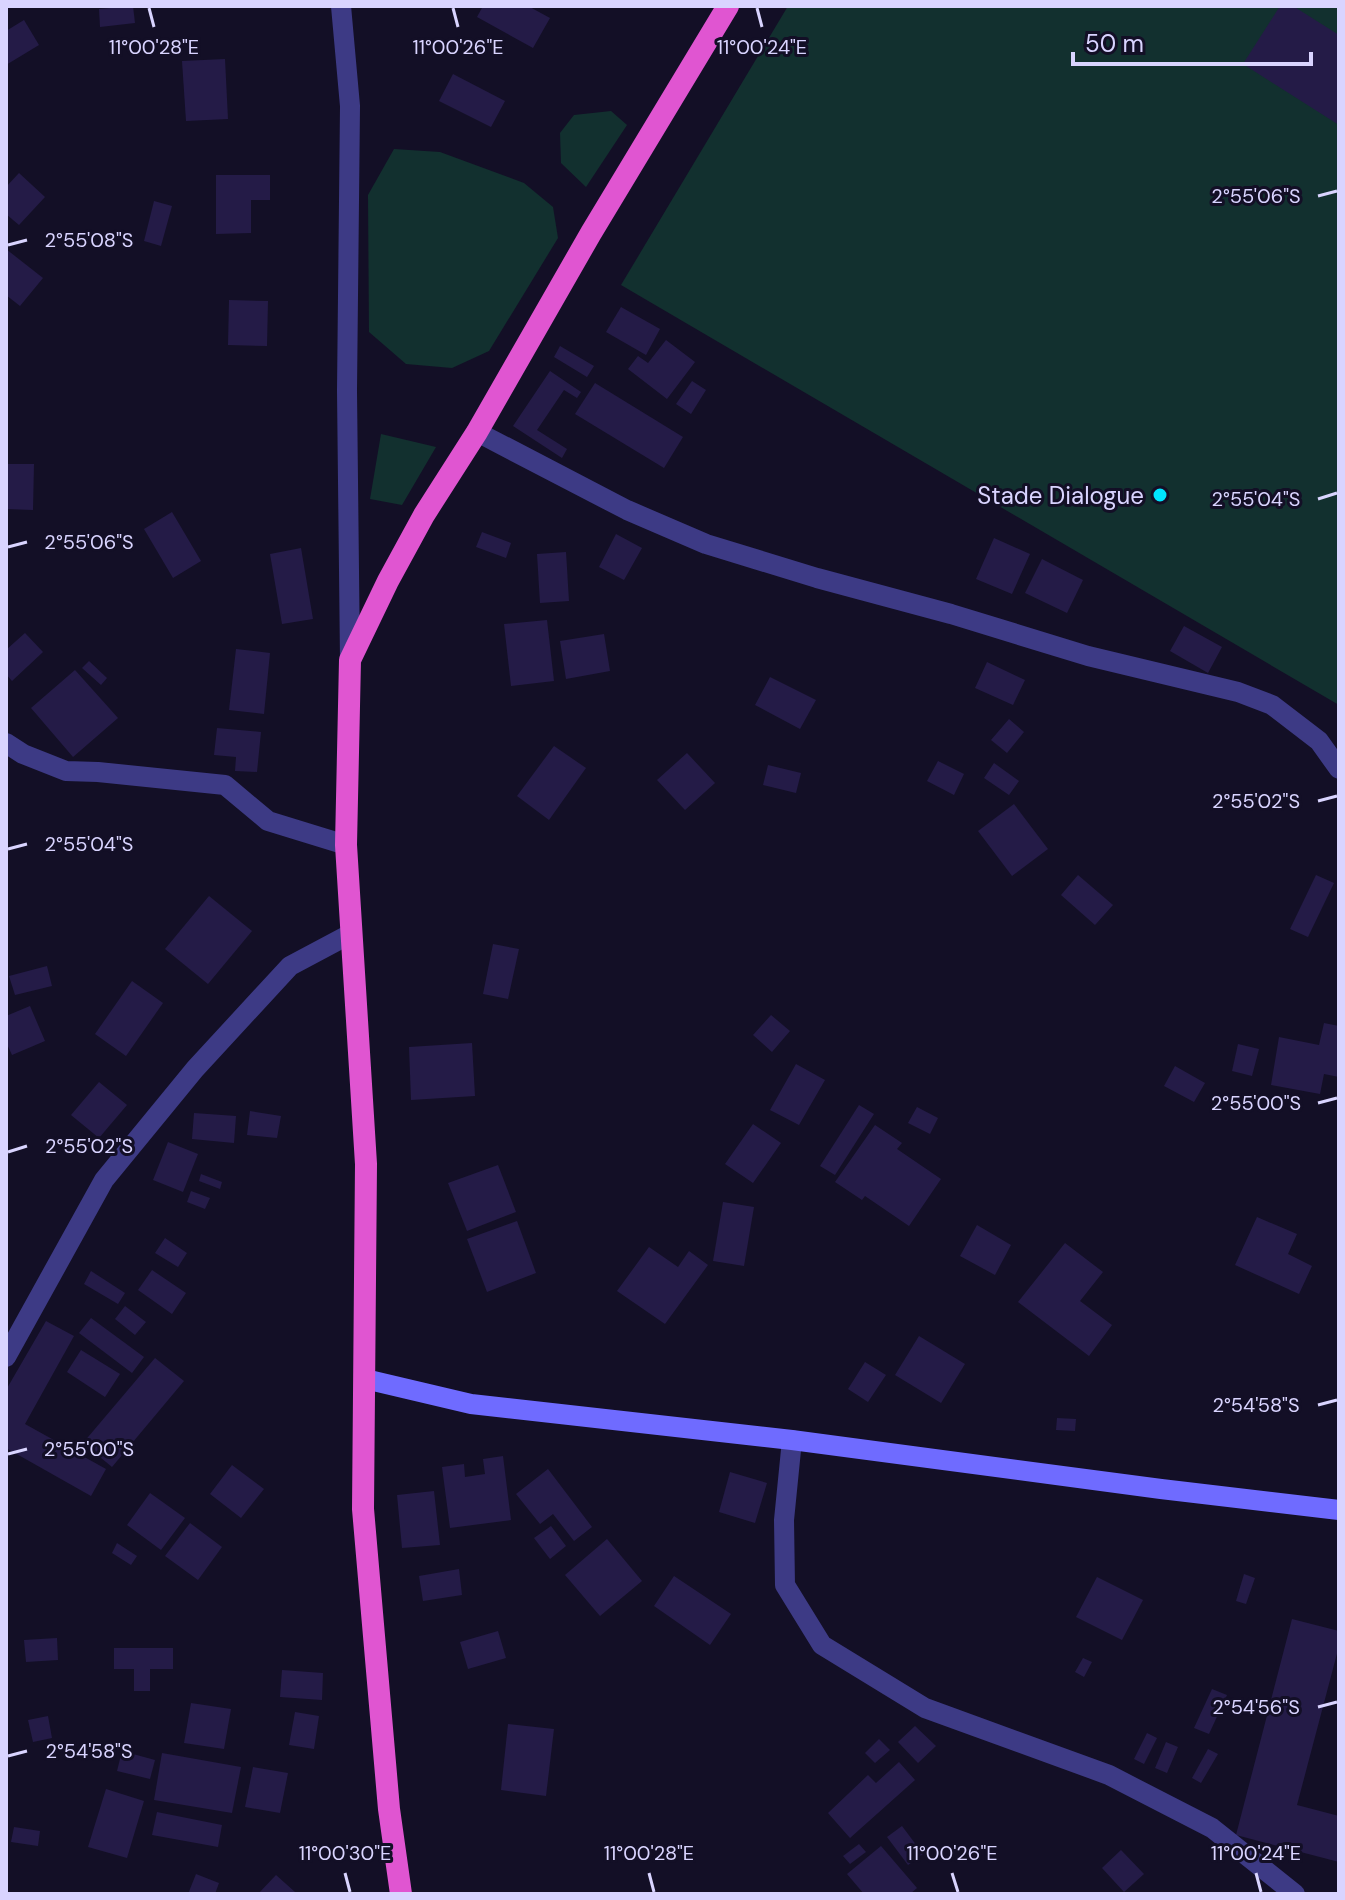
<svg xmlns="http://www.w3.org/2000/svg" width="1345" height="1900" viewBox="0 0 1345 1900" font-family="'DM Sans',sans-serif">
  <rect width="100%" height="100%" fill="#130f26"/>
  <g fill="#12302f">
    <path d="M788,6H1339V705L621,285Z"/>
    <path d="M611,111L627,125L586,187L561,163L560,133L574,115Z"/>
    <path d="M394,149L440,152L524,183L553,207L558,238L489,351L452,368L406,364L369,332L368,195Z"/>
    <path d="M381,434L436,447L402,505L370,499Z"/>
  </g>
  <g fill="#241b47">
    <path d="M133,6L135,23L100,27L99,9Z"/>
    <path d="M483,6H528L550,18L533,48L477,17Z"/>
    <path d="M1280,6H1293L1339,35V125L1243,64Z"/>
    <path d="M24,20L39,45L6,65V31Z"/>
    <path d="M225,59L228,119L186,121L182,61Z"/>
    <path d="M453,74L505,101L491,127L439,101Z"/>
    <path d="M19,173L45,197L19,225L6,214V187Z"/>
    <path d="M216,175H270V200H251V233L216,234Z"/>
    <path d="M154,201L172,206L161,246L144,241Z"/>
    <path d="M6,249L43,278L20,306L6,295Z"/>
    <path d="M229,300L268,301L267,346L228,345Z"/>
    <path d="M621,307L660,329L646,355L606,332Z"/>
    <path d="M666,340L695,362L667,399L628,369L638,356L648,363Z"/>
    <path d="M560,346L594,366L587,377L554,357Z"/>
    <path d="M550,371L581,392L577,398L564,390L537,430L567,449L562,458L513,426Z"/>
    <path d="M692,381L706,390L691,414L676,404Z"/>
    <path d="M595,383L683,437L664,468L575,414Z"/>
    <path d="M6,464H34L33,510L6,509Z"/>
    <path d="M172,512L201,561L173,578L144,529Z"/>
    <path d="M482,532L511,543L506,558L476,547Z"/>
    <path d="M616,534L642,548L624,580L599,567Z"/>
    <path d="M994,538L1030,554L1012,594L976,579Z"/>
    <path d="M301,548L313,619L282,624L270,554Z"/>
    <path d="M566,552L569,601L540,603L537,554Z"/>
    <path d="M1042,559L1083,580L1067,613L1025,593Z"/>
    <path d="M547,620L554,681L511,686L504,624Z"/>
    <path d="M1184,626L1222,647L1208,673L1170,651Z"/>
    <path d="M25,633L43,652L12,681L6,674V650Z"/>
    <path d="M604,634L610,671L566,679L560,641Z"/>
    <path d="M236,649L270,653L264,714L229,710Z"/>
    <path d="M89,661L107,678L101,685L82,668Z"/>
    <path d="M987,662L1025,680L1013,705L975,688Z"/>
    <path d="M75,670L118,718L73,757L31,708Z"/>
    <path d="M770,677L816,700L800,729L755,705Z"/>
    <path d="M1009,719L1024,732L1007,753L991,740Z"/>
    <path d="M217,728L261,732L257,772L235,771L236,757L214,755Z"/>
    <path d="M554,746L586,768L549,820L517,796Z"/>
    <path d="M687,753L715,783L685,810L657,780Z"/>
    <path d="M938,761L964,774L954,795L927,781Z"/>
    <path d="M994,763L1019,781L1009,795L984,778Z"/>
    <path d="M768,765L801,773L796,793L763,785Z"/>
    <path d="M1014,804L1048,849L1012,876L978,831Z"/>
    <path d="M1078,875L1113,905L1095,925L1061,895Z"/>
    <path d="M1316,875L1334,883L1308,937L1290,929Z"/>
    <path d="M209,896L252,931L208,984L165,949Z"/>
    <path d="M493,944L519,949L508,999L483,994Z"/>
    <path d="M47,966L52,986L15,995L9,976Z"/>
    <path d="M132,981L163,1003L126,1056L95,1034Z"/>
    <path d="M30,1006L45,1041L12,1055L6,1042V1016Z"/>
    <path d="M771,1015L790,1031L772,1052L753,1035Z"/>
    <path d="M1324,1023L1339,1026V1077L1324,1074L1320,1094L1271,1085L1279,1037L1319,1045Z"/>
    <path d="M472,1043L475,1096L411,1100L409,1047Z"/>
    <path d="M1238,1044L1259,1049L1252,1076L1232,1071Z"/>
    <path d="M796,1064L825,1080L799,1125L770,1110Z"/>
    <path d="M1175,1066L1205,1083L1194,1102L1164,1086Z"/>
    <path d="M99,1082L127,1105L99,1138L71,1115Z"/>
    <path d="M859,1105L874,1114L835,1175L820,1166Z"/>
    <path d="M917,1107L938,1118L930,1134L908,1123Z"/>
    <path d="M250,1111L281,1116L277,1138L247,1135Z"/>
    <path d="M194,1113L236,1116L234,1143L192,1139Z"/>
    <path d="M753,1124L781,1143L753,1183L725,1164Z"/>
    <path d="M875,1125L902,1143L897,1149L941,1179L909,1226L865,1196L862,1200L835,1182Z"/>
    <path d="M168,1142L198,1154L183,1192L153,1180Z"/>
    <path d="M498,1165L516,1212L467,1231L448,1183Z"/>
    <path d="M201,1174L222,1182L220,1189L199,1181Z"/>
    <path d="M191,1191L210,1198L205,1209L187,1202Z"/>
    <path d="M723,1202L754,1207L744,1266L713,1261Z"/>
    <path d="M1257,1217L1297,1234L1288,1254L1312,1266L1299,1294L1235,1265Z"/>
    <path d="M517,1221L536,1273L487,1292L467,1239Z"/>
    <path d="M977,1225L1011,1245L995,1275L960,1256Z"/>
    <path d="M165,1238L187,1253L178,1267L155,1253Z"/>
    <path d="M1065,1243L1103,1272L1080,1301L1112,1325L1089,1356L1018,1302Z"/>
    <path d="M649,1247L678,1267L689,1251L708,1265L665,1324L617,1291Z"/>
    <path d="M152,1270L186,1293L172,1314L138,1290Z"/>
    <path d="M91,1271L125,1293L118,1304L84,1284Z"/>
    <path d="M125,1306L146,1322L135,1335L115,1319Z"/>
    <path d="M91,1318L144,1357L132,1373L79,1333Z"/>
    <path d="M46,1321L74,1336L25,1424L106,1469L91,1496L6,1448V1390Z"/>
    <path d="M919,1336L965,1364L941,1403L895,1375Z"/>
    <path d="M81,1350L120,1374L105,1397L67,1372Z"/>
    <path d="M155,1358L184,1381L112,1467L83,1443Z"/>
    <path d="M865,1362L886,1375L868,1402L848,1389Z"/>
    <path d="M1057,1418L1076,1419L1075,1431L1056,1430Z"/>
    <path d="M503,1456L511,1520L450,1528L442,1467L464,1464L465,1477L485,1474L483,1459Z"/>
    <path d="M232,1465L264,1489L241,1518L210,1494Z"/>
    <path d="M548,1469L592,1527L574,1541L553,1514L540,1524L516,1494Z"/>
    <path d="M730,1472L767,1483L755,1523L719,1512Z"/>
    <path d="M434,1491L440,1545L402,1548L397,1495Z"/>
    <path d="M150,1493L185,1518L161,1550L127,1525Z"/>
    <path d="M190,1523L222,1547L198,1580L165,1556Z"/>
    <path d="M551,1526L566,1546L550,1559L534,1538Z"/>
    <path d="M607,1539L642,1581L600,1616L565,1575Z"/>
    <path d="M117,1543L137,1556L131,1565L112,1553Z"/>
    <path d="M459,1569L462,1595L423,1601L419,1576Z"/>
    <path d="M1244,1574L1255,1578L1246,1604L1236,1601Z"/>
    <path d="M674,1576L731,1614L710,1645L654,1606Z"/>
    <path d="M1097,1577L1143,1600L1122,1640L1076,1617Z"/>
    <path d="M1292,1619L1339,1631V1646L1297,1805L1339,1816V1862L1236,1835Z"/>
    <path d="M498,1631L506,1658L468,1669L460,1642Z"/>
    <path d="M57,1638L58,1660L26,1662L24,1640Z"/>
    <path d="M114,1648H173V1669H150V1691H134V1669H114Z"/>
    <path d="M1083,1658L1092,1662L1084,1677L1075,1672Z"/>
    <path d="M282,1670L323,1673L322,1700L280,1697Z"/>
    <path d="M1212,1689L1227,1695L1209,1734L1194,1728Z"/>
    <path d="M191,1703L231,1709L224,1749L184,1743Z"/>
    <path d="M295,1712L319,1716L314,1749L289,1745Z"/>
    <path d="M48,1716L52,1738L33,1742L28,1720Z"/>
    <path d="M508,1724L554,1729L546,1796L501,1790Z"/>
    <path d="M915,1726L936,1746L918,1763L898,1742Z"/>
    <path d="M1147,1733L1157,1738L1144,1764L1134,1759Z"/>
    <path d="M879,1739L890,1750L875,1763L865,1753Z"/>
    <path d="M1166,1742L1178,1747L1167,1773L1155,1768Z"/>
    <path d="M1208,1749L1218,1754L1201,1783L1192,1778Z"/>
    <path d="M122,1751L155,1760L150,1779L117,1771Z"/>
    <path d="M162,1753L241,1767L232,1813L154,1800Z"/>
    <path d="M899,1762L915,1780L850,1838L828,1813L868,1775L876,1783Z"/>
    <path d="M253,1767L288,1773L280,1813L245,1807Z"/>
    <path d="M106,1789L144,1801L127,1858L88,1847Z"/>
    <path d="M157,1812L222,1825L218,1847L152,1835Z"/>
    <path d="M902,1826L923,1854L908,1865L887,1837Z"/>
    <path d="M14,1827L40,1831L38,1846L11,1842Z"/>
    <path d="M859,1844L866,1852L850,1864L843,1856Z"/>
    <path d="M881,1846L917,1888L910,1894H864L847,1874Z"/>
    <path d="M1121,1850L1144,1874L1124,1892L1102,1868Z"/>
    <path d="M196,1874L219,1883L215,1894H188Z"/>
    <path d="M276,1875L295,1892L293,1894H258Z"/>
  </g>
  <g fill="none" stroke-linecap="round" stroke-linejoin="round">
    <g stroke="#3d3a85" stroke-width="20">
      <path d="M341,6L350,106L347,391L350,660"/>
      <path d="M477,432L627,510L706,544L817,578L951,614L1088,656L1238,692L1272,705L1319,741L1339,769"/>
      <path d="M6,743L23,754L66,771L98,772L225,785L268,821L346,845"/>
      <path d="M6,1357L104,1180L195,1069L290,966L352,933"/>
      <path d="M792,1440L784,1520L785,1585L822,1645L925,1708L1109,1775L1212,1828L1295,1894"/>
    </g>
    <path stroke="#6f6bff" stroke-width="20" d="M365,1379L471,1404L792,1440L1161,1489L1339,1510"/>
    <path stroke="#e055d1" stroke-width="22" d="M401,1894L389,1809L363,1509L366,1164L346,845L350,660L388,581L424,515L477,432L591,233L728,6"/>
  </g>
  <path fill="none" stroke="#d9d4ff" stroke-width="3" d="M149,8L154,27M453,8L458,27M757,8L762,27M1318,196L1337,191M8,245L27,240M1318,499L1337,493M8,547L27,542M1318,801L1337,796M8,849L27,844M1318,1103L1337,1098M8,1152L27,1146M1318,1405L1337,1400M8,1454L27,1449M1318,1707L1337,1702M8,1756L27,1751M345,1873L350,1892M649,1873L654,1892M952,1873L958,1892M1256,1873L1261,1892"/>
  <circle fill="#00e5ff" stroke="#130f26" stroke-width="3" cx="1160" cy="495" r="8"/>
  <g text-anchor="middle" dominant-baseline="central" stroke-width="6" stroke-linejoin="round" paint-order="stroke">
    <g font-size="24" fill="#d9d4ff" stroke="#130f26" text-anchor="end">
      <text x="1144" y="495">Stade Dialogue</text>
    </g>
  </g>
  <g font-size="20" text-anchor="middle" fill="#d9d4ff" stroke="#130f26" stroke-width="6" stroke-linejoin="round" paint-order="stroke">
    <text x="154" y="54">11°00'28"E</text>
    <text x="458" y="54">11°00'26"E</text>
    <text x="762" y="54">11°00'24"E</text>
    <text x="1256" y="203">2°55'06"S</text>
    <text x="89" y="247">2°55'08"S</text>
    <text x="1256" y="506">2°55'04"S</text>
    <text x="89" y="549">2°55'06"S</text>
    <text x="1256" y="808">2°55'02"S</text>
    <text x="89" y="851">2°55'04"S</text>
    <text x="1256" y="1110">2°55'00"S</text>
    <text x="89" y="1153">2°55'02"S</text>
    <text x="1256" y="1412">2°54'58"S</text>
    <text x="89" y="1456">2°55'00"S</text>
    <text x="1256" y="1714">2°54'56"S</text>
    <text x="89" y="1758">2°54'58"S</text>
    <text x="345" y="1860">11°00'30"E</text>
    <text x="649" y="1860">11°00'28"E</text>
    <text x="952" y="1860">11°00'26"E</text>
    <text x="1256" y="1860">11°00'24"E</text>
  </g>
  <rect width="1345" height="1900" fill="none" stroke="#d9d4ff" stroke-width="16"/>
  <path d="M1073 52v12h238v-12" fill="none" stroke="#d9d4ff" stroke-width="4"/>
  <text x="1085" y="52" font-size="24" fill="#d9d4ff" stroke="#130f26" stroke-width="6" paint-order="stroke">50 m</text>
</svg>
